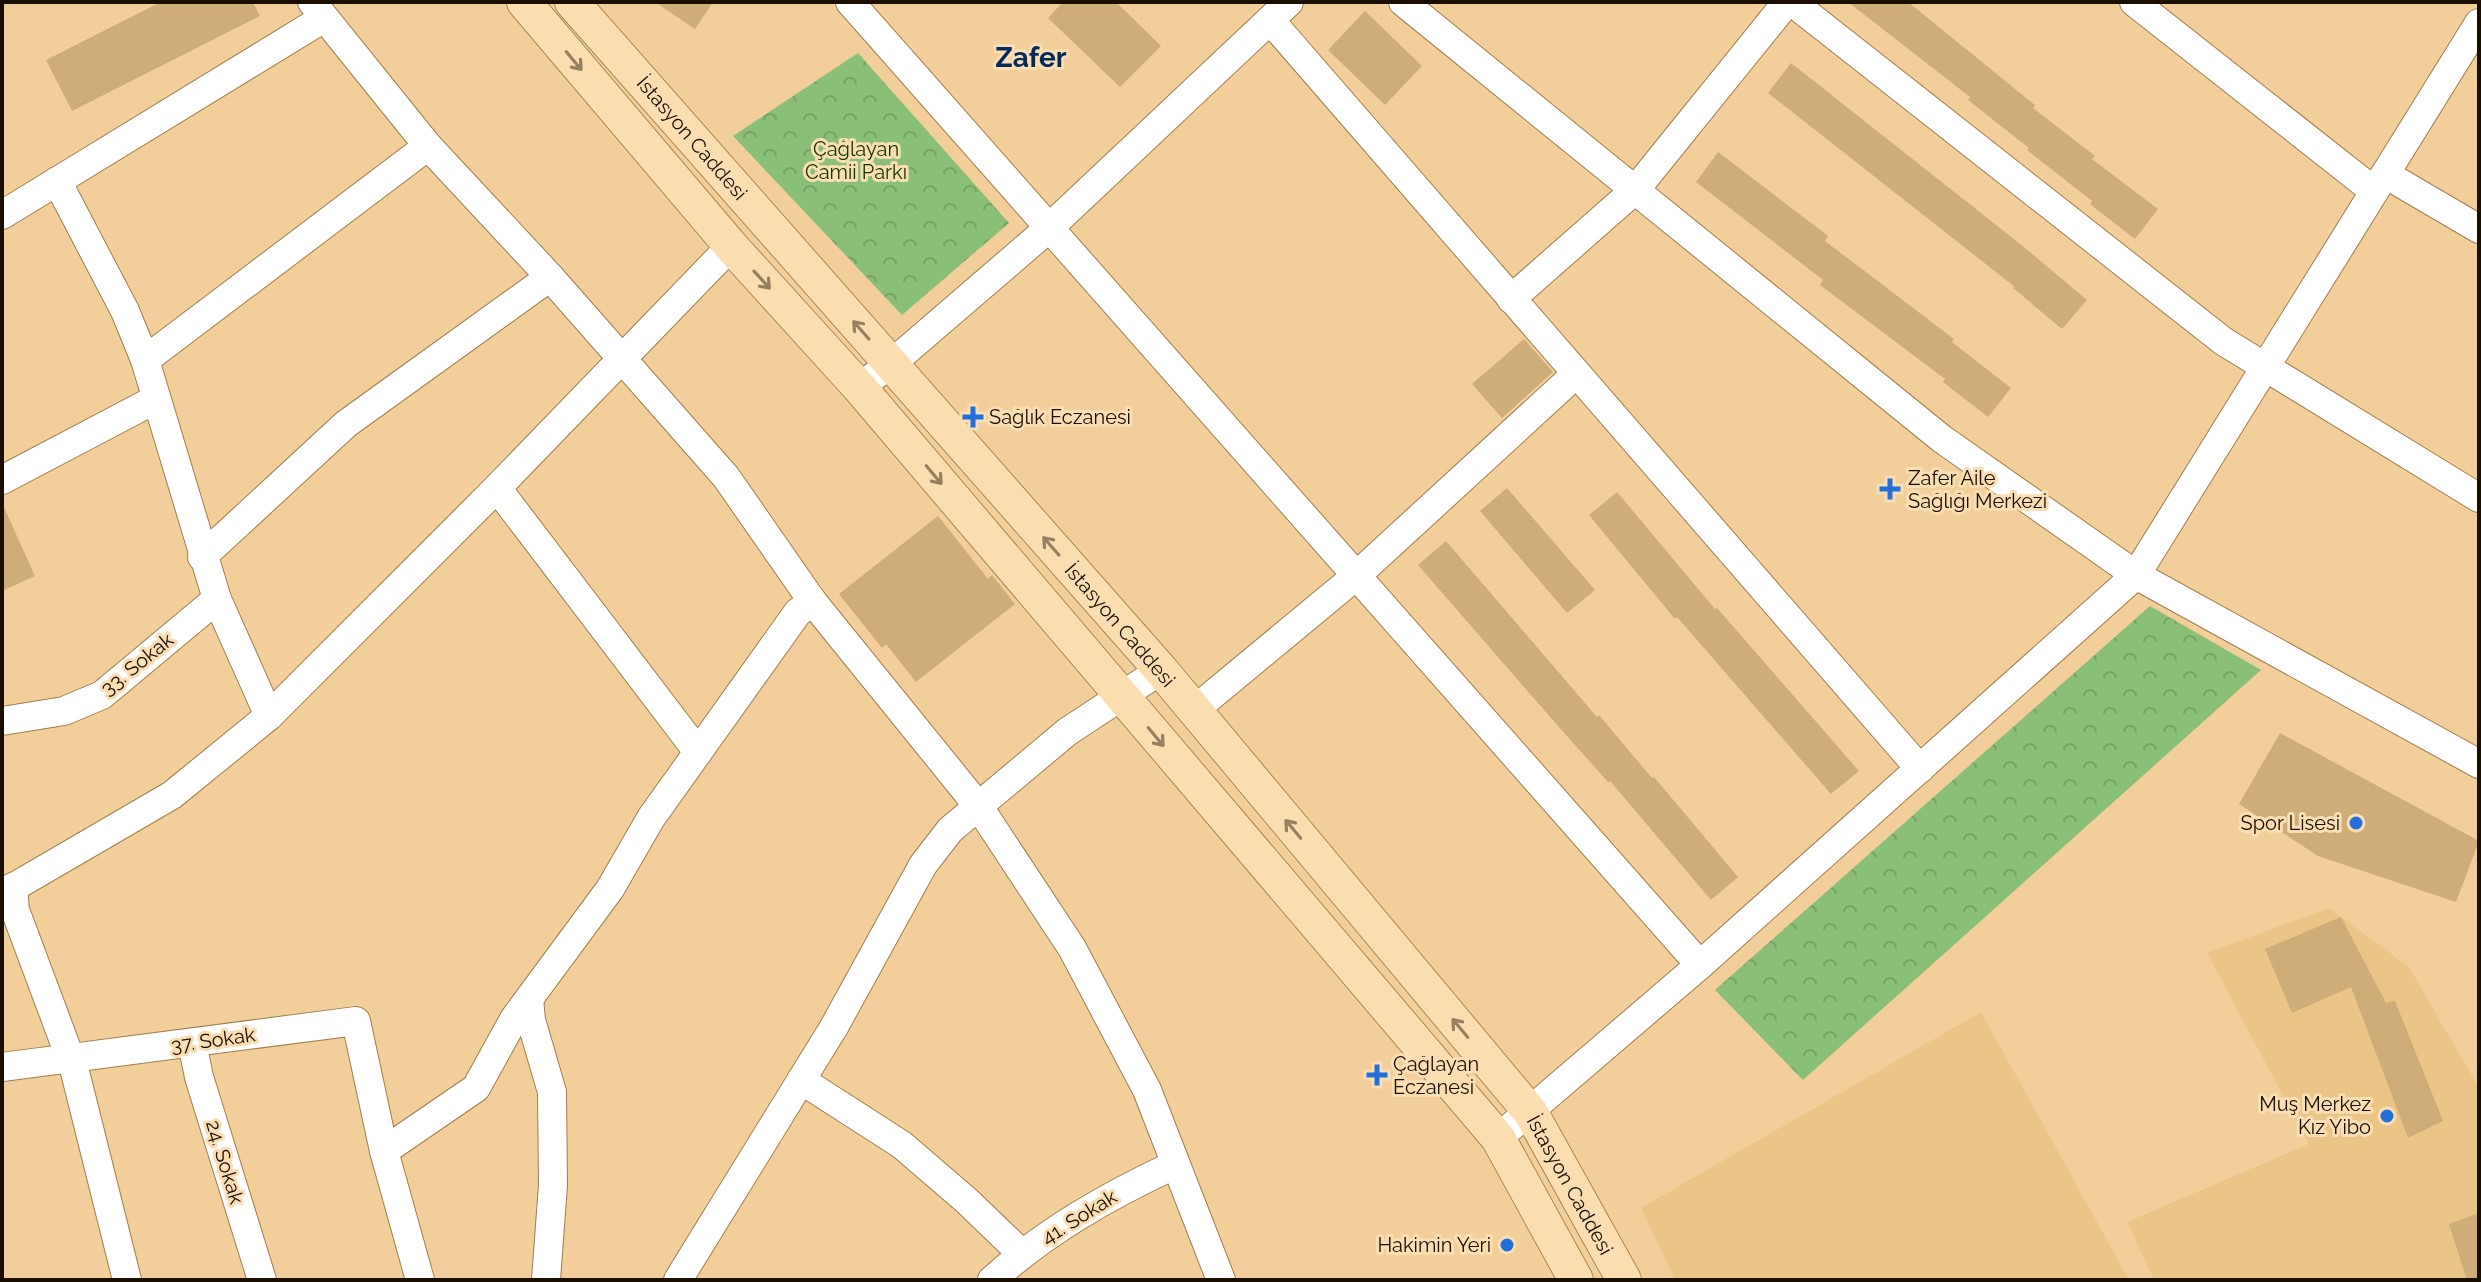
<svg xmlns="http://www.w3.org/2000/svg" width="2481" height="1282" viewBox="0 0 2481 1282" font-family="Raleway,sans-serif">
  <defs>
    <pattern id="forest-crowns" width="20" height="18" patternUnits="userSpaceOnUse" patternTransform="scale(2)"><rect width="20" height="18" fill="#89bf77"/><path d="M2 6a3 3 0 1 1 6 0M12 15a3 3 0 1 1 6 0" fill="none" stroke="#76a365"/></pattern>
  </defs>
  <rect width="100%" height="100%" fill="#f2cf9a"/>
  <g fill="#ebc488">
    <path d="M2329,908L2409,967L2479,1088V1280H2154L2127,1222L2309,1144L2207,953Z"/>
    <path d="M1981,1012L2129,1280H1675L1641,1208Z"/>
  </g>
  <g fill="url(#forest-crowns)">
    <path d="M858,53L1009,223L902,315L733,136Z"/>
    <path d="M2150,606L2261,670L1803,1080L1715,990Z"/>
  </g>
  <g fill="#cead79">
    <path d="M161,2H253L260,16L72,111L46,60Z"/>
    <path d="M655,2H713L695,29Z"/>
    <path d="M1063,2H1116L1161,46L1120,87L1048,18Z"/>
    <path d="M1848,2H1908L2035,105L2033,108L2095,156L2092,159L2158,209L2135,239L2090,204L2092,201L2027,150L2029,148L1968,100L1970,97Z"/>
    <path d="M1365,11L1422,66L1385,105L1328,50Z"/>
    <path d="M1791,63L2024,247L2087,300L2062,329L2013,288L2015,287L1768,93Z"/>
    <path d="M1718,152L1828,236L1825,241L1954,339L1952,342L2011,388L1988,417L1943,382L1945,379L1820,285L1823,280L1696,182Z"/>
    <path d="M1524,339L1553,372L1502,418L1472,384Z"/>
    <path d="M1507,488L1595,590L1567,613L1480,511Z"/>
    <path d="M1617,492L1715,609L1717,608L1859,771L1831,794L1677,617L1675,619L1589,515Z"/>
    <path d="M2,503L35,576L2,591Z"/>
    <path d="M938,516L988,579L992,575L1015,604L916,682L886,644L882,648L839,594Z"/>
    <path d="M1446,541L1597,717L1599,715L1652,778L1654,777L1738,877L1711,900L1610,781L1608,782L1558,726L1418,565Z"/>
    <path d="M2280,733L2479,841L2456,902L2318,856L2239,804Z"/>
    <path d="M2341,917L2386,1003L2395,1001L2443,1121L2408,1138L2351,987L2292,1013L2265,949Z"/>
    <path d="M2476,1214L2479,1223V1280H2467L2449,1224Z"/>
  </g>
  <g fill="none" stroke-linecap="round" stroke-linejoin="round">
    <g stroke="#9f7f4c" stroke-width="30">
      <g id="minor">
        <path d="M312,2L428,146L550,277L726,477L813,602L979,807L1072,948L1147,1090L1221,1280"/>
        <path d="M850,2L1700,965"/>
        <path d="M1403,2L1942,439L2136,575L1700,965L1498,1138"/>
        <path d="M1792,2L2223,341L2479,498"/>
        <path d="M2134,2L2374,191"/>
        <path d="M1270,20L1920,769"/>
        <path d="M2479,23L2136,575L2479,764"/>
        <path d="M2385,174L2479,229"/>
        <path d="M57,181L125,311L145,360L217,599L269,716"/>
        <path d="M2,215L324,18"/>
        <path d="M1511,299L1636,189L1787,2"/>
        <path d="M145,360L428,146"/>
        <path d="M859,387L891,364L1049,228L1289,2"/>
        <path d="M2,480L156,399"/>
        <path d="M497,488L698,752"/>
        <path d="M202,557L346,424L550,277"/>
        <path d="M1193,711L1356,576L1576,374"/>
        <path d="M2,721L64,711L102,695L217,599"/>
        <path d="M13,887L15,910L74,1068L127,1280"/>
        <path d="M2,894L172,795L269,716L497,488L731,246"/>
        <path d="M529,999L531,1020L552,1092L553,1185L546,1280"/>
        <path d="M192,1043L199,1077L262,1280"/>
        <path d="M2,1067L356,1021L384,1151"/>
        <path d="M801,1080L902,1145L967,1201L1021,1253"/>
        <path d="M420,1280L384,1151L476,1088L514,1019L610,889L651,818L798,612L813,602"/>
        <path d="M678,1280L834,1027L923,865L950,830L1067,732L1161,670"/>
        <path d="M992,1280C1046,1231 1108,1196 1174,1165"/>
      </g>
    </g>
    <g stroke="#aa8751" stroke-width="36">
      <g id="major">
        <path d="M524,2L731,246L859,387L1498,1138L1576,1280"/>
        <path d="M572,2L1161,670L1531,1113L1624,1280"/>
      </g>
    </g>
    <use href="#minor" stroke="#fff" stroke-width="28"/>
    <use href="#major" stroke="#fadeb0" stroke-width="34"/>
  </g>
  <defs><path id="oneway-shaft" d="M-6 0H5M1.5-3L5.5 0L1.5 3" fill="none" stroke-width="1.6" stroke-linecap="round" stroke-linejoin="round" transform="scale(2)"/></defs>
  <g stroke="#958061">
    <use href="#oneway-shaft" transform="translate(574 61) rotate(50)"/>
    <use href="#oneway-shaft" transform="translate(762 280) rotate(48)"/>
    <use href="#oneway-shaft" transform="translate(861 330) rotate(-131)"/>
    <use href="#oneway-shaft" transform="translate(934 475) rotate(50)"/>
    <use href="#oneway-shaft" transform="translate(1051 546) rotate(-131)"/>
    <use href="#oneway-shaft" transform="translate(1156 737) rotate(50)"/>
    <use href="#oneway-shaft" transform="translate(1293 829) rotate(-130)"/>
    <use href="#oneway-shaft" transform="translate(1460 1028) rotate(-130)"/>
  </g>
  <g fill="#226fda" stroke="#f9deb4" stroke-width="3">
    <path d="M969 405h8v8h8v8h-8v8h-8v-8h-8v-8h8z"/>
    <path d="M1886 477h8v8h8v8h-8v8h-8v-8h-8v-8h8z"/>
    <circle cx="2356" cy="823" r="8"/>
    <path d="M1373 1063h8v8h8v8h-8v8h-8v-8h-8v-8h8z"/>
    <circle cx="2387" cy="1116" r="8"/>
    <circle cx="1507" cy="1245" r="8"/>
  </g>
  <g text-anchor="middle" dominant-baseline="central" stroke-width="6" stroke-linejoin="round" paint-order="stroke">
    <g font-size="20" fill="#1a0e00" stroke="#f9deb4">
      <text transform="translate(692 138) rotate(49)">İstasyon Caddesi</text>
      <text transform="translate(1120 625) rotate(49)">İstasyon Caddesi</text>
      <text transform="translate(137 664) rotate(-39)">33. Sokak</text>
      <text transform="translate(213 1040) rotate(-8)">37. Sokak</text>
      <text transform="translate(225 1162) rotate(73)">24. Sokak</text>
      <text transform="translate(1570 1185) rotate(61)">İstasyon Caddesi</text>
      <text transform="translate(1079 1217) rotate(-32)">41. Sokak</text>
    </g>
    <g font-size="20" fill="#103400" stroke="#f9deb4">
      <text x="856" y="149">Çağlayan<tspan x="856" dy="23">Camii Parkı</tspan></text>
    </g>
    <g font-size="20" fill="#1a0e00" stroke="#f9deb4" text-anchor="start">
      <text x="989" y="417">Sağlık Eczanesi</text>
      <text x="1908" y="478">Zafer Aile<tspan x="1908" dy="23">Sağlığı Merkezi</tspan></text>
      <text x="2340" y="823" text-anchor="end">Spor Lisesi</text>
      <text x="1393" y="1064">Çağlayan<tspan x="1393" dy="23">Eczanesi</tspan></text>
      <text x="2371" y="1104" text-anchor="end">Muş Merkez<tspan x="2371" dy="23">Kız Yibo</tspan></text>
      <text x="1491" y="1245" text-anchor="end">Hakimin Yeri</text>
    </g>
    <g font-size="28" font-weight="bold" fill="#04295c" stroke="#f9deb4">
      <text x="1031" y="57">Zafer</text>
    </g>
  </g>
  <rect width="2481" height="1282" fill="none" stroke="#1a0e00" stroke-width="8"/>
</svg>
